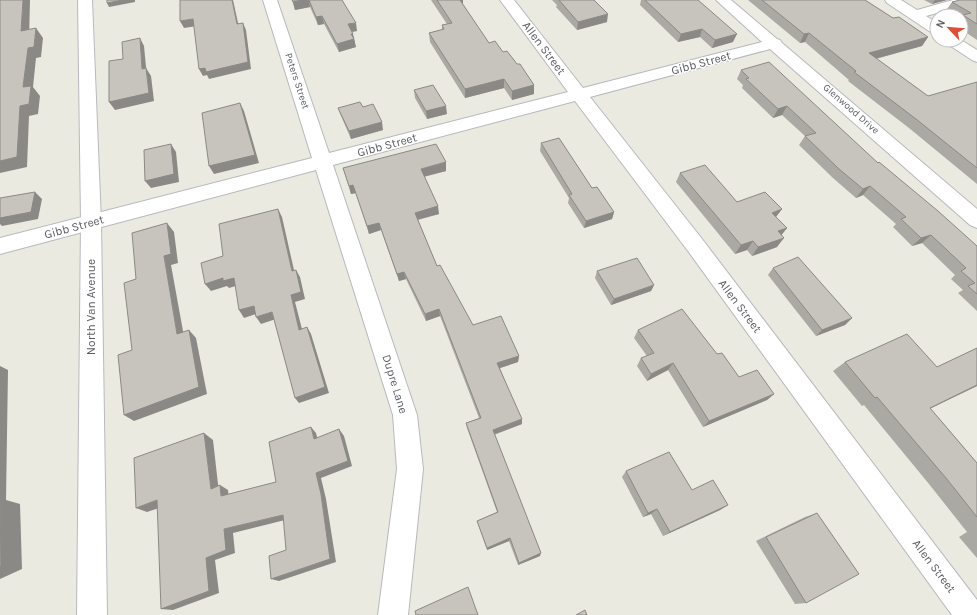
<svg xmlns="http://www.w3.org/2000/svg" width="977" height="615" viewBox="0 0 977 615" font-family="Karla,sans-serif">
  <rect width="100%" height="100%" fill="#ebeae1"/>
  <g fill="none" stroke-linecap="round" stroke-linejoin="round">
    <g stroke="#b7b8bd" stroke-width="2">
      <g id="street">
        <path d="M263,0H277L329,153L568,92L500,0H514L583,88L762,42L716,0H731L777,39L780,40L782,43L977,209V228L970,225L770,49L590,97L702,239L977,600V615H952L688,251L575,101L333,165L417,415L423,469L408,615H378L397,469L393,415L316,170L0,254V238L312,158Z"/>
        <path d="M885,0H901L917,10L953,0H976L974,3L926,16L937,23V34L932,33L887,3Z"/>
        <path d="M943,40H961L977,50V62L972,60L946,43Z"/>
      </g>
    </g>
    <g stroke="#b7b9bf" stroke-width="2">
      <path id="secondary" d="M78,0H92L101,222L107,615H77L81,222Z"/>
    </g>
    <use href="#street" fill="#fff" fill-rule="evenodd"/>
    <use href="#secondary" fill="#fff" fill-rule="evenodd"/>
  </g>
  <g fill="#aba9a3">
    <path d="M292,0L342,1L357,31L352,32L355,42H354L356,47L339,52L324,24L318,25L310,7L295,10Z"/>
    <path d="M431,0H463V5L489,43L503,52L517,64L534,85V94L512,100L504,88L465,98L430,42L429,33L442,30V25L447,24Z"/>
    <path d="M552,0H594L607,22L577,30L556,7L557,5Z"/>
    <path d="M641,0H698L733,42L712,48L700,37L678,42L640,5Z"/>
    <path d="M748,0H865L893,18L928,37L922,46L876,59L928,96L977,82V184L909,128L848,81L849,80L805,42L800,43Z"/>
    <path d="M924,0H947L932,4Z"/>
    <path d="M977,0V40L961,29V16H950L945,12L952,2Z"/>
    <path d="M741,70L878,163L977,246V311L958,293L963,290L951,279L955,275L922,243L912,246L893,227L896,224L863,195L856,198L833,178L799,145L805,136L782,115L773,118L742,88L743,85L737,79Z"/>
    <path d="M414,90L447,114L427,119L415,98Z"/>
    <path d="M363,107L383,130L351,139L341,116L338,108Z"/>
    <path d="M541,143L592,188L614,212L612,219L584,228L568,203L569,198L540,151Z"/>
    <path d="M343,168L446,171L424,177L439,214L418,220L437,266L473,325L519,356L518,362L500,368L522,424L494,435L540,556L518,565L509,541L487,550L478,524L477,521L497,512L467,428L466,423L479,418L440,316L426,321L406,279L399,281L381,230L369,234L356,193L351,194Z"/>
    <path d="M680,173L737,202L782,209L776,217L787,228L781,235L777,247L752,256L747,250L735,254L676,182Z"/>
    <path d="M773,268L852,318L845,325L816,336L768,275Z"/>
    <path d="M597,271L654,285L651,291L611,305L595,278Z"/>
    <path d="M638,330L717,354L739,377L774,394L767,400L703,427L668,370L647,381L637,366L641,358L647,356L634,338Z"/>
    <path d="M977,348V386L930,408L977,463V558L959,537L967,532L929,484L864,405L862,406L833,371L845,362L937,367Z"/>
    <path d="M626,471L692,490L728,505L720,510L663,536L651,514L643,517L622,477Z"/>
    <path d="M817,513L806,603L795,604L756,541L805,517Z"/>
  </g>
  <g fill="#8b8985">
    <path d="M23,0H30L29,41L21,31Z"/>
    <path d="M123,0H135V2L109,7L107,3Z"/>
    <path d="M232,0H233L240,32L237,24Z"/>
    <path d="M302,0H309L310,7L295,10L293,2Z"/>
    <path d="M459,0H463V6Z"/>
    <path d="M935,0H947L932,4Z"/>
    <path d="M608,14L607,22L577,30L578,22Z"/>
    <path d="M322,16L324,24L318,25L316,17Z"/>
    <path d="M193,19L197,26L184,28L180,21Z"/>
    <path d="M243,23L246,30L251,69L209,79L207,75L203,76L199,69Z"/>
    <path d="M356,23L357,31L350,32L348,24Z"/>
    <path d="M36,28L43,38L41,57L36,58L33,87L40,96L38,114L29,116L27,167L0,173V161L20,106L28,48Z"/>
    <path d="M702,29L700,37L678,42L681,34Z"/>
    <path d="M809,33L805,42L800,43L804,34Z"/>
    <path d="M351,34H353L356,47L339,52L337,44Z"/>
    <path d="M737,34L733,42L712,48L715,40Z"/>
    <path d="M928,37L922,46L863,62L869,53Z"/>
    <path d="M140,38L144,46L147,77L142,69Z"/>
    <path d="M146,68L151,76L154,101L115,110L109,102Z"/>
    <path d="M504,79V88L465,98V89Z"/>
    <path d="M534,85V94L512,100V91Z"/>
    <path d="M240,103L244,111L259,163L214,174L209,166Z"/>
    <path d="M446,106L447,114L427,119L426,111Z"/>
    <path d="M787,106L782,115L773,118L778,109Z"/>
    <path d="M382,122L383,130L351,139L349,131Z"/>
    <path d="M171,144L176,152L179,182L151,188L145,181Z"/>
    <path d="M446,162V171L422,177L421,169Z"/>
    <path d="M353,185L356,193L351,194L349,186Z"/>
    <path d="M870,186L863,195L856,198L863,189Z"/>
    <path d="M35,192L42,199L38,219L2,226L0,224V218Z"/>
    <path d="M438,206L439,214L416,220L415,213Z"/>
    <path d="M278,209L282,217L296,279L292,271Z"/>
    <path d="M782,209L775,218L772,213Z"/>
    <path d="M614,212L612,219L584,228L586,221Z"/>
    <path d="M167,223L174,232L178,263L171,265L185,342L177,334L164,256Z"/>
    <path d="M379,223L381,230L369,234L367,226Z"/>
    <path d="M787,228L780,237L778,231Z"/>
    <path d="M931,235L922,243L912,246L921,238Z"/>
    <path d="M784,238L777,247L752,256L758,247Z"/>
    <path d="M753,241L747,250L735,254L741,245Z"/>
    <path d="M296,270L300,277L305,299L295,302L304,337L299,330L291,295Z"/>
    <path d="M404,272L406,279L399,281L397,274Z"/>
    <path d="M223,278H234L239,285L229,288L227,286L211,291L205,284Z"/>
    <path d="M654,285L651,291L611,305L614,299Z"/>
    <path d="M254,306L259,313L244,318L239,310Z"/>
    <path d="M439,309L440,316L426,321L425,314Z"/>
    <path d="M272,312L276,319L261,324L256,317Z"/>
    <path d="M852,318L845,325L816,336L822,330Z"/>
    <path d="M307,327L311,334L329,393L299,403L295,398Z"/>
    <path d="M189,330L196,338L207,394L134,421L124,415Z"/>
    <path d="M519,356L518,362L497,369V363Z"/>
    <path d="M673,363L668,370L647,381L651,374Z"/>
    <path d="M0,366L8,370L6,500L20,504L22,569L0,579Z"/>
    <path d="M977,385V386L915,416L930,408Z"/>
    <path d="M774,394L767,400L703,427L709,421Z"/>
    <path d="M522,419V424L492,435L493,430Z"/>
    <path d="M311,427L316,433L319,445L314,439Z"/>
    <path d="M339,429L344,436L352,466L321,478L326,499L336,562L279,581L271,579L330,559L316,473Z"/>
    <path d="M204,433L213,440L219,493L211,489Z"/>
    <path d="M220,485L228,490L229,501L221,496Z"/>
    <path d="M157,500L168,505L147,512L136,508Z"/>
    <path d="M728,505L720,510L663,536L670,532Z"/>
    <path d="M657,509L651,514L643,517L648,513Z"/>
    <path d="M283,515L289,519L233,533L235,553L215,560L219,593L173,610L161,609L224,529Z"/>
    <path d="M510,538L509,541L487,550V548Z"/>
    <path d="M541,553L540,556L518,565L519,563Z"/>
  </g>
  <g fill="#c7c4be" stroke="#8b8985">
    <path d="M0,0H23L21,31L36,28L34,47L28,48L23,87L31,86L29,104L20,106L17,157L0,161Z"/>
    <path d="M107,0H123L107,3Z"/>
    <path d="M180,0H232L237,24L243,23L248,62L206,72L205,68L199,69L193,19L180,21Z"/>
    <path d="M292,0H302L293,2Z"/>
    <path d="M309,0H342L356,23L348,24L353,34H351L354,39L337,44L322,16L316,17Z"/>
    <path d="M437,0H460L489,43L495,41L503,52L507,51L517,64H520L534,85L512,91L504,79L465,89L429,33L444,29L442,25L452,23Z"/>
    <path d="M559,0H594L608,14L578,22Z"/>
    <path d="M645,0H698L737,34L715,40L702,29L681,34Z"/>
    <path d="M762,0H865L893,18L899,17L928,37L869,53L928,96L977,82V168L916,119L854,72L856,71L809,33L804,34Z"/>
    <path d="M960,0H977V24L963,15L971,13L952,2Z"/>
    <path d="M140,38L142,69L146,68L149,93L109,102V61L123,59L122,42Z"/>
    <path d="M769,62L878,163L879,162L938,211L977,246V294L968,286L975,283L961,271L966,268L931,235L921,238L901,219L906,217L870,186L863,189L839,169L805,136L816,133L787,106L778,109L746,79L749,78L741,70Z"/>
    <path d="M433,85L446,106L426,111L414,90Z"/>
    <path d="M360,102L363,107L373,104L382,122L349,131L338,108Z"/>
    <path d="M240,103L255,155L209,166L202,113Z"/>
    <path d="M559,138L592,188L597,187L614,212L586,221L569,195L572,194L541,143Z"/>
    <path d="M171,144L174,174L145,181L144,150Z"/>
    <path d="M436,144L446,162L421,169L438,206L415,213L437,266L440,265L473,325L501,316L519,356L497,363L522,419L493,430L541,553L519,563L510,538L487,548L477,521L498,512L466,423L481,418L439,309L425,314L404,272L397,274L379,223L367,226L353,185L349,186L343,168Z"/>
    <path d="M705,165L737,202L765,192L782,209L772,213L787,228L778,231L784,238L758,247L753,241L741,245L680,173Z"/>
    <path d="M35,192L31,212L0,218V198Z"/>
    <path d="M278,209L292,271L296,270L301,292L291,295L299,330L307,327L325,387L295,398L272,312L256,317L254,306L239,310L234,278L223,281V278L205,284L201,263L223,256L219,224Z"/>
    <path d="M167,223L171,254L164,256L177,334L189,330L199,387L124,415L118,355L132,350L124,283L136,279L132,233Z"/>
    <path d="M798,257L852,318L822,330L773,268Z"/>
    <path d="M637,258L654,285L614,299L597,271Z"/>
    <path d="M682,309L717,354L722,353L739,377L757,370L774,394L709,421L673,363L651,374L641,358L654,353L638,330Z"/>
    <path d="M907,334L937,367L977,348V385L930,408L977,463V517L946,478L877,397L875,398L845,362Z"/>
    <path d="M311,427L314,439L339,429L348,461L316,473L321,494L330,559L271,579L269,556L286,550L283,515L224,529L226,550L206,558L209,591L161,609L157,500L136,508L134,458L204,433L211,489L220,485L221,496L276,482L269,442Z"/>
    <path d="M669,452L692,490L713,480L728,505L670,532L657,509L648,513L626,471Z"/>
    <path d="M0,499L1,566L0,567Z"/>
    <path d="M817,513L859,574L806,603L766,537Z"/>
    <path d="M468,587L478,615H416L415,611Z"/>
    <path d="M585,610L587,615H576Z"/>
  </g>
  <g text-anchor="middle" dominant-baseline="central" stroke-width="3" stroke-linejoin="round" paint-order="stroke">
    <g font-size="10" fill="#5a5c61" stroke="#fff">
      <text transform="translate(297 81) rotate(72)">Peters Street</text>
      <text transform="translate(851 109) rotate(41)">Glenwood Drive</text>
    </g>
    <g font-size="12" fill="#5a5c61" stroke="#fff">
      <text transform="translate(544 48) rotate(53)">Allen Street</text>
      <text transform="translate(701 63) rotate(-15)">Gibb Street</text>
      <text transform="translate(387 145) rotate(-15)">Gibb Street</text>
      <text transform="translate(74 227) rotate(-15)">Gibb Street</text>
      <text transform="translate(740 306) rotate(53)">Allen Street</text>
      <text transform="translate(91 307) rotate(-90)">North Van Avenue</text>
      <text transform="translate(395 384) rotate(73)">Dupre Lane</text>
      <text transform="translate(934 566) rotate(53)">Allen Street</text>
    </g>
  </g>
  <g transform="translate(949 28) rotate(296)"><circle r="19" fill="#ffffff" stroke="#bdbec0"/>
  <path d="M0-3L7 15L0 10L-7 15Z" fill="#da5038"/>
  <text y="-6" font-size="11" font-weight="bold" text-anchor="middle" fill="#5a5c61">N</text>
  </g>
</svg>
